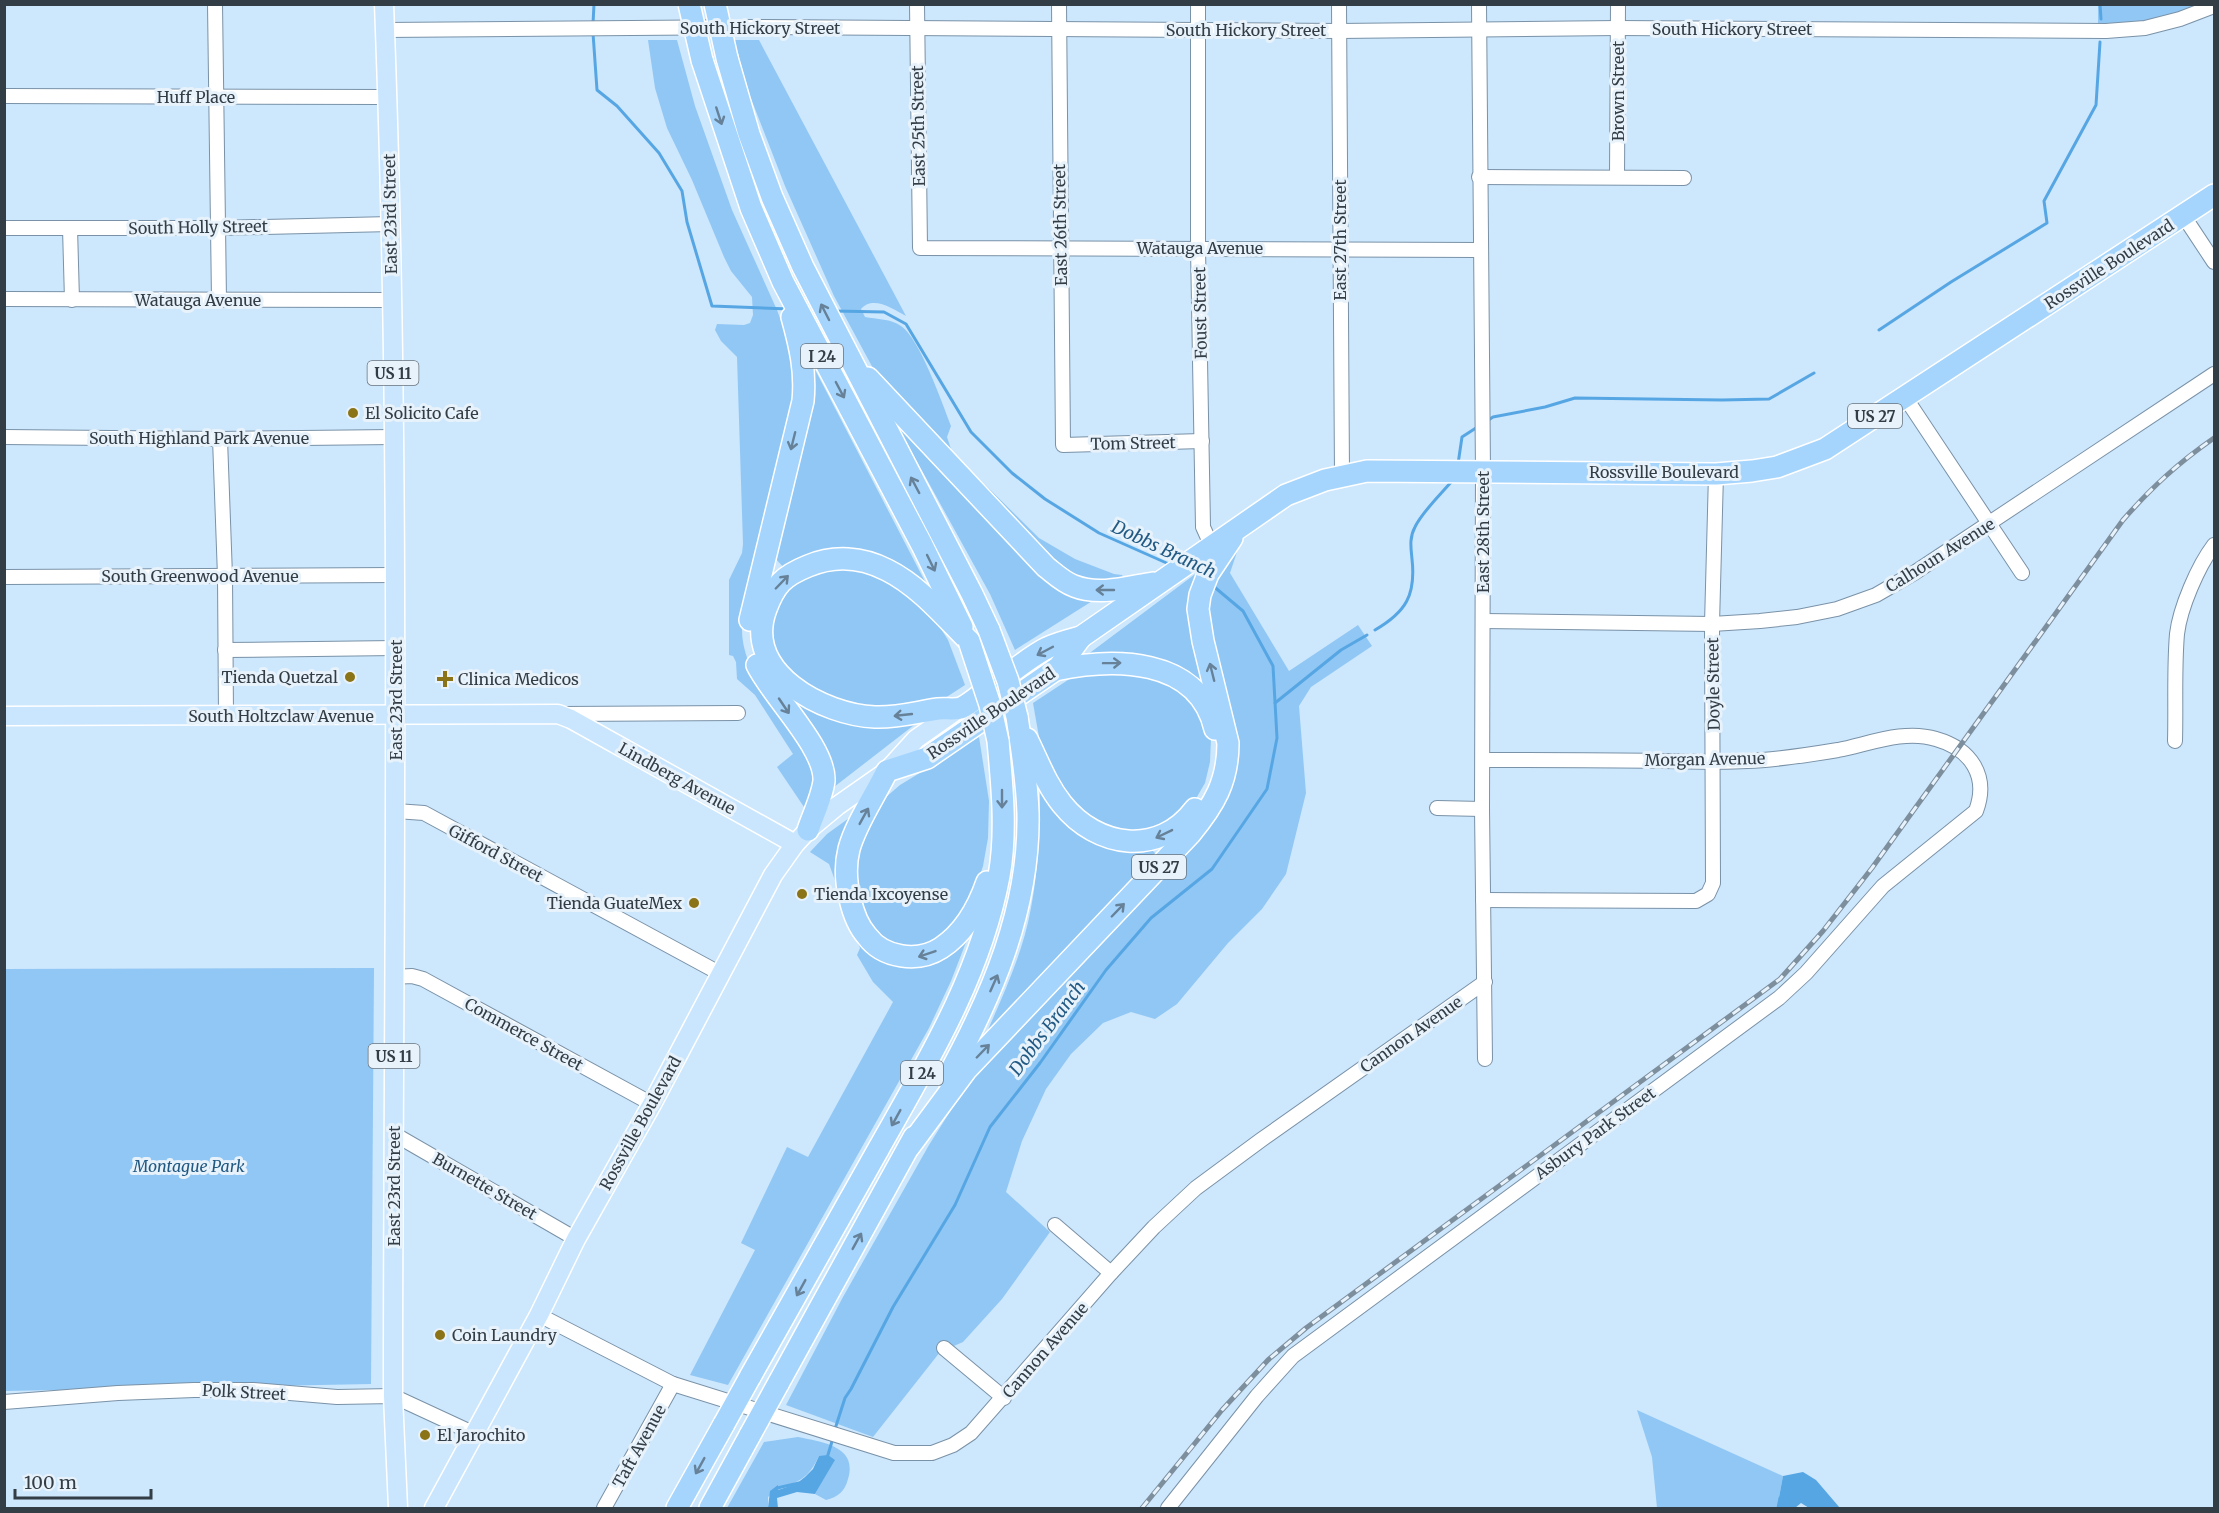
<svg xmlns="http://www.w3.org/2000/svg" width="2219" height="1513" viewBox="0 0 2219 1513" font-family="Merriweather,serif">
  <rect width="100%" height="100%" fill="#cde7fd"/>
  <g fill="#91c7f4">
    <path d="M2098,5H2200C2165,17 2136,26 2098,25Z"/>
    <path d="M648,40H677L695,106L732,210L777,310L792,351L794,384L787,429L742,625C740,668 773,702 796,736C803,747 812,759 815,773C817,783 810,799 804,807L777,767L793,754L755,695L737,679L736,662L733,656L729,655V580L742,553L743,544L737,357L721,341L715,330L717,324L744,325L750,323L753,315L752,297L731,271L724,257L692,180L667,128L655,88Z"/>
    <path d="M734,40H759L906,316C893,309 873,295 861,309L865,317C876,319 892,319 901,326C920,339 942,403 951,426L947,437L952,452L1039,538L1075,559L1114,574L1122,575L1124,578L1123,585L1070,579L881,383L834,296L785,186L750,96Z"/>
    <path d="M809,358L932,595L878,561L787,571L772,555Z"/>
    <path d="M905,425L1045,574L1097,598L1015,650L990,594L899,429Z"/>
    <path d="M1239,546L1230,573L1289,671L1358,625L1372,646L1311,687L1299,706L1306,793L1286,874L1262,909L1228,943L1177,1004L1155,1019L1131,1012L1103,1023L1071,1054L1046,1089L1022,1141L1006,1192L1050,1232L1002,1299L963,1342L940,1352L873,1437L786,1405L843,1297L929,1145L968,1083L1225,794L1206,595Z"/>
    <path d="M1210,563L1200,581L1209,676L1194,682L1083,658Z"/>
    <path d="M845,565L870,569L898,585L933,616L948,640L965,685L942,700L870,710L807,690L785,668L771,639L773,609L788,586L812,571Z"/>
    <path d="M1098,669L1171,680L1206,716L1211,739L1210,762L1205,783L1194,802L1160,831H1115L1089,818L1068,799L1052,771L1039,737L1033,703L1071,678Z"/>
    <path d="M803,700L927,715L825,794L795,707Z"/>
    <path d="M979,737L989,801L988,838L983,866L972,899L959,924L928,946L898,948L882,937L867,921L854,879L861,835L878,804L900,785Z"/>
    <path d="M1040,783L1055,803L1147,845L1156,854V861L984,1039C1002,997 1023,954 1031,908C1039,867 1040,825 1040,783Z"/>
    <path d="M863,808L844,895L903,963L970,932L951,981L929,1028L728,1385L690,1375L755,1250L741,1243L787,1147L808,1157L893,1002L873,982L857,955L860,948L829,864L810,852L827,834Z"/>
    <path d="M374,968L371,1384L5,1391V969Z"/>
    <path d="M1637,1410L1783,1476L1777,1508H1657L1652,1457Z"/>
    <path d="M798,1437C822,1442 858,1446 848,1479C845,1491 838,1497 826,1500L815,1494L834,1461L819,1456C803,1489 792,1478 768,1497V1508H727L764,1442Z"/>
  </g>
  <g fill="#57a6e4">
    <path d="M828,1455L835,1460L815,1494L797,1492L777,1498L778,1508H768L770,1491L778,1485V1490L796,1484L805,1477L813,1469L819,1456Z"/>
    <path d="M1803,1472L1816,1480L1840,1508H1809L1801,1503L1795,1508H1777L1783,1476Z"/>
  </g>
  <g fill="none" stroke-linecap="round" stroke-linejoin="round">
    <g stroke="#57a6e4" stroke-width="3">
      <path d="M2100,4L2101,19"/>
      <path d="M593,24L594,4"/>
      <path d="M593,33L597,90L617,106L659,153L682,191L687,222L712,306L789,309"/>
      <path d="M835,311L884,312L906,324L971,432L1012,473L1045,499L1099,533L1171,565"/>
      <path d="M1879,330L1951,282L2047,223L2044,201L2096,105L2100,42"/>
      <path d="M1487,421L1493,417L1545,407L1575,398L1722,400L1769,399L1814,373"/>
      <path d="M1458,464L1462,437L1479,426"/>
      <path d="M1375,630C1406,612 1416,595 1412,559C1411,548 1409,538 1415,527C1422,512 1441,494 1452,481"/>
      <path d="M1275,703L1341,650L1367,635"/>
      <path d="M835,1429L845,1398L851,1389L893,1307L955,1205L990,1127L1040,1063L1106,970L1151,918L1212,869L1267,789L1277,738L1273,666L1243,611L1212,585"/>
      <path d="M827,1458L833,1438"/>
      <path d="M776,1492L777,1488L799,1483"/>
      <path d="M1778,1508L1780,1498"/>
    </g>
    <g stroke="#7a92a7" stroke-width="16">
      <g id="minor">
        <path d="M215,4L219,300"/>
        <path d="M917,4L920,248L1480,250"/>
        <path d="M1059,4L1063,445L1202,441"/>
        <path d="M1198,4V248L1203,527L1212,547"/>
        <path d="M1339,4L1342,475"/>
        <path d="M1479,4L1483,472L1482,809L1485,1059"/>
        <path d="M385,30L756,27L1339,31L1618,28L2106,31L2145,28L2180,19L2214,6"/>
        <path d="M4,96L388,97"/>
        <path d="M1479,177L1684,178"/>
        <path d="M1617,177L1618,4"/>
        <path d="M2183,215L2214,262"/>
        <path d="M4,228H217L391,224"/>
        <path d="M70,228L72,300"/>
        <path d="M4,299L391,300"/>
        <path d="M1905,397L2022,573"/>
        <path d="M4,437L220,439L394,437"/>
        <path d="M220,439L225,576L226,716"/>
        <path d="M4,577L396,575"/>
        <path d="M1483,621L1712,624L1760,621L1797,617L1837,609L1876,595L1914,573L2214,374"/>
        <path d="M225,650L396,648"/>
        <path d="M563,714L738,713"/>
        <path d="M2175,741C2176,706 2174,669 2177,634C2180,608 2198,566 2214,545"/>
        <path d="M1437,808L1482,809"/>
        <path d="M396,811L424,813L721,974"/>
        <path d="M1483,900L1696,901L1708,894L1713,883L1712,624L1716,474"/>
        <path d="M393,977L412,976L423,979L652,1104"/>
        <path d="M394,1134L576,1239"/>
        <path d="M1055,1225L1111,1273"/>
        <path d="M539,1315L673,1384L894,1453H932L953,1445L971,1433L1111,1273L1154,1227L1196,1188L1261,1140L1485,982"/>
        <path d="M944,1348L1004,1398"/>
        <path d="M4,1402L118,1393L194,1390H253L337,1397L393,1396L475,1434"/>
        <path d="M604,1508L673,1384"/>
        <path d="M1168,1508L1257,1396L1293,1356L1779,998L1806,973L1883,886L1976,811C1989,776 1971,749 1936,739C1904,729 1869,744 1838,750C1808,755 1777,760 1747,761C1719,763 1689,761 1661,761C1602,760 1542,760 1483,760"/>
      </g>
    </g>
    <g stroke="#fff" stroke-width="21">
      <g id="major">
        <path d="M384,4C402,468 393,932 393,1396L398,1508"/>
        <path d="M4,716L558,714L571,719L795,844"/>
        <path d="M434,1508L539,1315L576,1239L652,1104L773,875L795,844L808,830L837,806L887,771L916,739L960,708"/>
      </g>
    </g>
    <g stroke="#fff" stroke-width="24">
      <g id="highway">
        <path d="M727,58L749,134L772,197L803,267L972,594L989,630"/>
        <path d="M702,60L751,208L783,282L922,545L962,627"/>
        <path d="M868,378L1046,567C1055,574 1063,582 1074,586C1099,596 1128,587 1153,583"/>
        <path d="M750,620L803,401C806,371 800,346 792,317"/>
        <path d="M969,641C944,616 919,586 887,570C862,557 834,555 808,566C783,576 775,585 766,609C742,673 824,715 875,717C897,718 917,712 938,709C945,708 954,710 961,708C972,703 984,691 995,684C1011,673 1029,657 1047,648C1058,643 1070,640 1081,637L1286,495L1325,480L1367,471L1716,474L1752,471L1777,467L1825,449L2214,195"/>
        <path d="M757,665C772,696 826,748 824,781C822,797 813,815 808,830"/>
        <path d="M1055,670C1112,658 1198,656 1215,729"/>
        <path d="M1027,739C1038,761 1046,784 1062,804C1097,848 1159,857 1195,809"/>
        <path d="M987,882C978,908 964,933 941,948C918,963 883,958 867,936C858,926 853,912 850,899C846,883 845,865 849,849C856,823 875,796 887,771L927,758L1055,670L1059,667L1081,637"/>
        <path d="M947,1078C992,996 1030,908 1028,813C1027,780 1022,749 1017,717"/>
        <path d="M909,1147L966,1070L1190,834C1214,805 1228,782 1228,743L1203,641L1198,609L1200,595L1208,574L1232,538"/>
        <path d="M750,1377C793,1301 836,1225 879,1148C928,1061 980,976 999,876C1007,832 1002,785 998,741"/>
        <path d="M778,1384L914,1137"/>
        <path d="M677,1508L724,1424"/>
        <path d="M710,1508L750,1435"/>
      </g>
    </g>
    <use href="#minor" stroke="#fff" stroke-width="14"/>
    <use href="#major" stroke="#c9e6fe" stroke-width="18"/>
    <use href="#highway" stroke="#a5d5fd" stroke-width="21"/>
    <g stroke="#7d8e9d" stroke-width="5">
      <path id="rail" d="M1142,1508L1222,1410L1268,1360L1306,1328L1780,979L1823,931L1872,868L2123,520C2152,487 2178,463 2214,438"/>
    </g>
    <use href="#rail" stroke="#e7f2fb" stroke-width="3" stroke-dasharray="9" stroke-linecap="butt"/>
    <g stroke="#fff" stroke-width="24" stroke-linecap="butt">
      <g id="highway-bridge">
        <path d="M689,4L702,60"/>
        <path d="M715,4L727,58"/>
        <path d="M989,630L1008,681L1017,717"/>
        <path d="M969,641L990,705L998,741"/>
        <path d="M724,1424L750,1377"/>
        <path d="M750,1435L778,1384"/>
      </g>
    </g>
    <use href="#highway-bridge" stroke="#a5d5fd" stroke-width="21"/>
  </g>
  <defs><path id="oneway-shaft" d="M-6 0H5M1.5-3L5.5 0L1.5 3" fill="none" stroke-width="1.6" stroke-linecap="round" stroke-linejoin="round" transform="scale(1.5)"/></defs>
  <g stroke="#668198">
    <use href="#oneway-shaft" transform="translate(719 116) rotate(72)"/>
    <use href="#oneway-shaft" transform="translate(825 312) rotate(-117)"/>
    <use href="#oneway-shaft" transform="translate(840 390) rotate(62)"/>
    <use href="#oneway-shaft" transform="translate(793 441) rotate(104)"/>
    <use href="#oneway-shaft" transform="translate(915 485) rotate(-118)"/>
    <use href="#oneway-shaft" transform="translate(931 563) rotate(64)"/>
    <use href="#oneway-shaft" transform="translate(782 582) rotate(-46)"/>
    <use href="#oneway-shaft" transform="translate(1105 590) rotate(180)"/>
    <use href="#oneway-shaft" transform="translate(1045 651) rotate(152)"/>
    <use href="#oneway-shaft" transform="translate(1112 663) rotate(-1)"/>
    <use href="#oneway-shaft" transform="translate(1212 672) rotate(-104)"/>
    <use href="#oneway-shaft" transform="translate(784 706) rotate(56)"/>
    <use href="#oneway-shaft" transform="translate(903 715) rotate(174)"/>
    <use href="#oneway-shaft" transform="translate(1002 799) rotate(90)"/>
    <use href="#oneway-shaft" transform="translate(864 816) rotate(-61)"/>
    <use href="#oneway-shaft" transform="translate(1164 834) rotate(154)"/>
    <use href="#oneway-shaft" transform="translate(1118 910) rotate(-46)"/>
    <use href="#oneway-shaft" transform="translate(927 954) rotate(161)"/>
    <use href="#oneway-shaft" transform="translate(994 983) rotate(-66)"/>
    <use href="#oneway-shaft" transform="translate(983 1051) rotate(-46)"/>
    <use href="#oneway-shaft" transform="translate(896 1118) rotate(119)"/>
    <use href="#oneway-shaft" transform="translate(857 1241) rotate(-61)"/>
    <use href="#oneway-shaft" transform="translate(801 1288) rotate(119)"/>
    <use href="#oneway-shaft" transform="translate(700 1466) rotate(119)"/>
  </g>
  <g fill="#8a7417" stroke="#e7f2fb" stroke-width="2">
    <circle cx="353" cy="413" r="6"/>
    <circle cx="350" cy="677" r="6"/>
    <path d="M442 670h6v6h6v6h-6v6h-6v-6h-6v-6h6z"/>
    <circle cx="802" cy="894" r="6"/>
    <circle cx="694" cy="903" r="6"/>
    <circle cx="440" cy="1335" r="6"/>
    <circle cx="425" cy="1435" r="6"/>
  </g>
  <g text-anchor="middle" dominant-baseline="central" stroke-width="6" stroke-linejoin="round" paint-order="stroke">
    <g fill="#e7f2fb" stroke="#69737c" stroke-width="1.5">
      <rect x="801" y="344" width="42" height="24" rx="4.5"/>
      <rect x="367.5" y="361" width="51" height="24" rx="4.5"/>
      <rect x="1848" y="404" width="54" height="24" rx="4.5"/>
      <rect x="1132" y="855" width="54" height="24" rx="4.5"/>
      <rect x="368.5" y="1044" width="51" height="24" rx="4.5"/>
      <rect x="901" y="1061" width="42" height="24" rx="4.5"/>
    </g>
    <g font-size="15" font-weight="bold" fill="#333d46">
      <text x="822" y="356">I 24</text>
      <text x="393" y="373">US 11</text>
      <text x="1875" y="416">US 27</text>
      <text x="1159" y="867">US 27</text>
      <text x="394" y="1056">US 11</text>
      <text x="922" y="1073">I 24</text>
    </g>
    <g font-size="16" fill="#333d46" stroke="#e7f2fb">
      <text x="760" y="28">South Hickory Street</text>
      <text x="1732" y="29">South Hickory Street</text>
      <text x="1246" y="30">South Hickory Street</text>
      <text transform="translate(1618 91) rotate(-90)">Brown Street</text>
      <text x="196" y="97">Huff Place</text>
      <text transform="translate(918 126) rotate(-91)">East 25th Street</text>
      <text transform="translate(390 214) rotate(-91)">East 23rd Street</text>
      <text transform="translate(1060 225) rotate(-91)">East 26th Street</text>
      <text transform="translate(198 227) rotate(-1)">South Holly Street</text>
      <text transform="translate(1340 240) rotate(-90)">East 27th Street</text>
      <text x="1200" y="248">Watauga Avenue</text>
      <text transform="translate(2109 264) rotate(-33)">Rossville Boulevard</text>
      <text x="198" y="300">Watauga Avenue</text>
      <text transform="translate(1200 313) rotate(-91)">Foust Street</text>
      <text x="199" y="438">South Highland Park Avenue</text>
      <text transform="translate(1133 443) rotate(-1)">Tom Street</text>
      <text x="1664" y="472">Rossville Boulevard</text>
      <text transform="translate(1483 532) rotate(-90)">East 28th Street</text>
      <text transform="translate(1940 555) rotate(-32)">Calhoun Avenue</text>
      <text x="200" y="576">South Greenwood Avenue</text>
      <text transform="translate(1713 684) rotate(-91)">Doyle Street</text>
      <text transform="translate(396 700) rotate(-90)">East 23rd Street</text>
      <text transform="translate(991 713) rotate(-34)">Rossville Boulevard</text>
      <text x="281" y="716">South Holtzclaw Avenue</text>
      <text transform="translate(1705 759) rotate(-1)">Morgan Avenue</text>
      <text transform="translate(677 778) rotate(29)">Lindberg Avenue</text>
      <text transform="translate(496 853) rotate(28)">Gifford Street</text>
      <text transform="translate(524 1034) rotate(29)">Commerce Street</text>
      <text transform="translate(1411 1034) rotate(-35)">Cannon Avenue</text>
      <text transform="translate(640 1123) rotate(-61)">Rossville Boulevard</text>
      <text transform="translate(1595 1133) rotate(-36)">Asbury Park Street</text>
      <text transform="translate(394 1186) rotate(-90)">East 23rd Street</text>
      <text transform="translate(485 1186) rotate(30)">Burnette Street</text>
      <text transform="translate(1045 1350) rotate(-49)">Cannon Avenue</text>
      <text transform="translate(244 1392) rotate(3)">Polk Street</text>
      <text transform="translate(639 1446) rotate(-61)">Taft Avenue</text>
    </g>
    <g font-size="16" fill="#333d46" stroke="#e7f2fb" text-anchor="start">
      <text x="365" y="413">El Solicito Cafe</text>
      <text x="338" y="677" text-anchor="end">Tienda Quetzal</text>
      <text x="458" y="679">Clinica Medicos</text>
      <text x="814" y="894">Tienda Ixcoyense</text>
      <text x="682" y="903" text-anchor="end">Tienda GuateMex</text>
      <text x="452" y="1335">Coin Laundry</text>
      <text x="437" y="1435">El Jarochito</text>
    </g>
    <g font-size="16" font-style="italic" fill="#205882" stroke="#e7f2fb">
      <text x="189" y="1166">Montague Park</text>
    </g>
    <g font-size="18" font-style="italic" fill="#225a84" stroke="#e7f2fb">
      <text transform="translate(1164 549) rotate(25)">Dobbs Branch</text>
      <text transform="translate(1047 1028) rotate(-53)">Dobbs Branch</text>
    </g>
  </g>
  <rect width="2219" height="1513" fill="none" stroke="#333d46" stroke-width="12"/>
  <path d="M15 1489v9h136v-9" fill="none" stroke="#333d46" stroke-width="3"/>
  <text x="24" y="1489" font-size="18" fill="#333d46" stroke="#e7f2fb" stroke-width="4.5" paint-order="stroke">100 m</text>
</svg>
